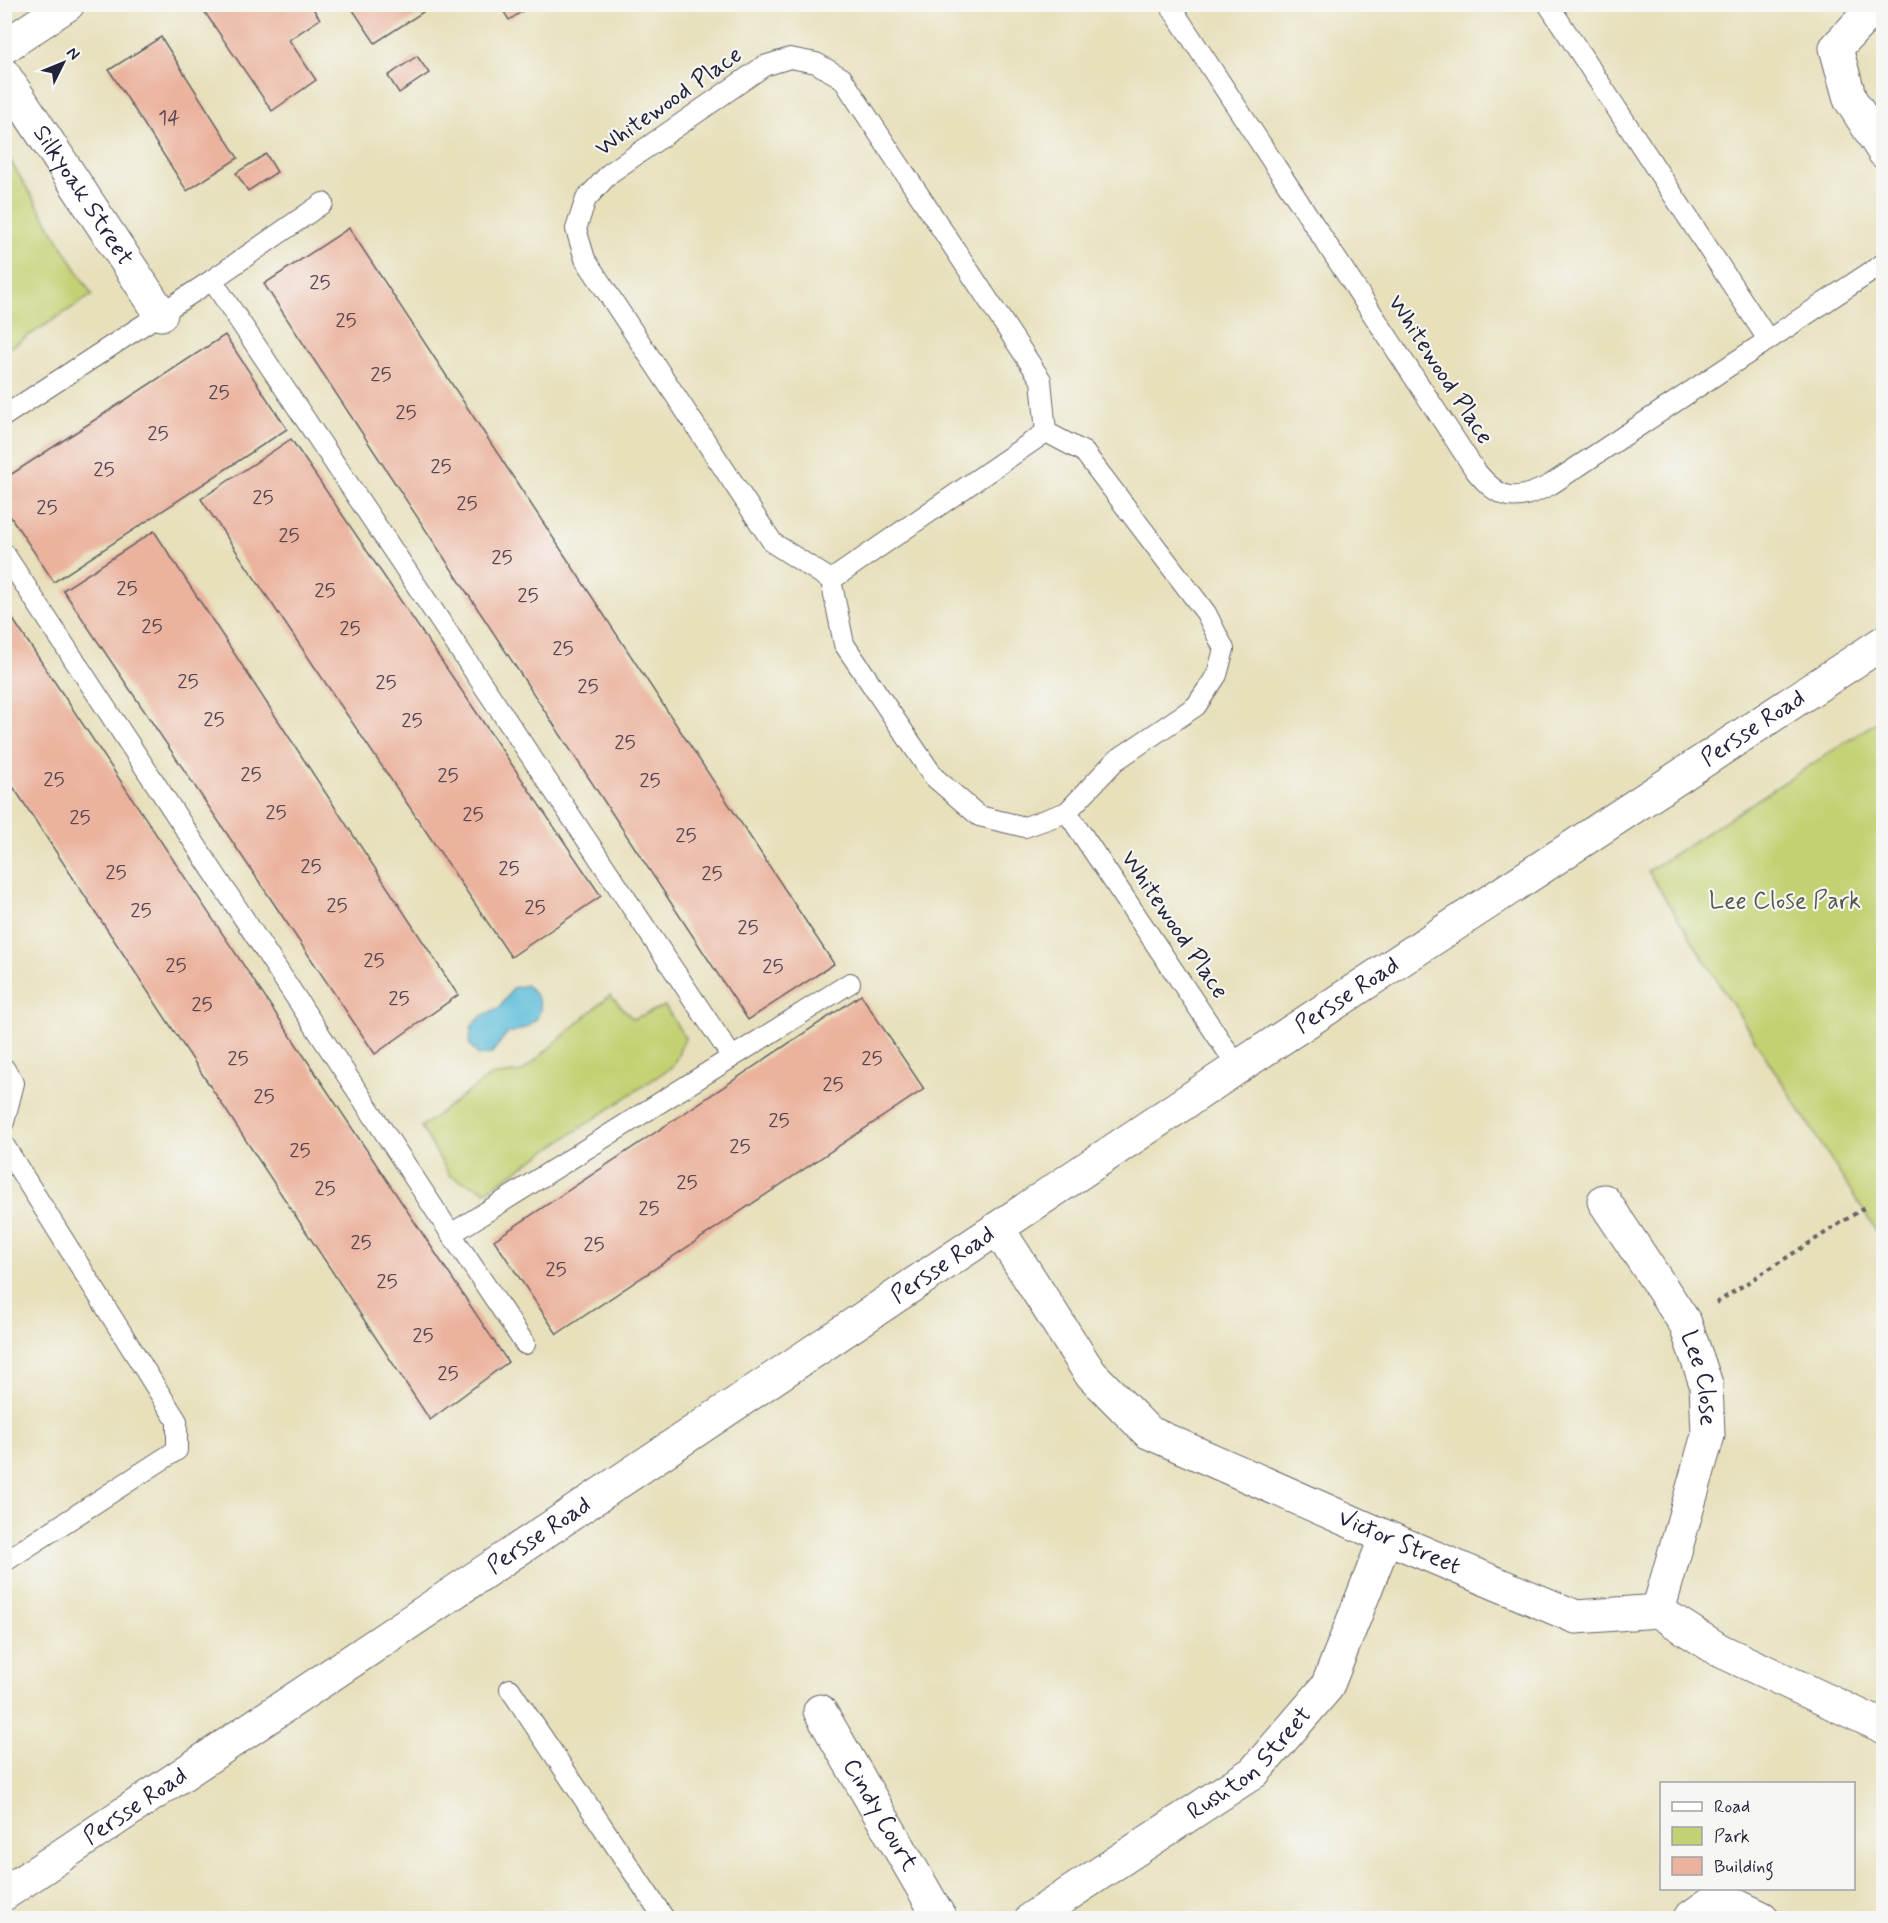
<svg xmlns="http://www.w3.org/2000/svg" width="1888" height="1923" viewBox="0 0 1888 1923" font-family="Mynerve,sans-serif">
  <rect width="100%" height="100%" fill="#f6f6f2"/>
  <filter id="ink" filterUnits="userSpaceOnUse"><feTurbulence type="fractalNoise" baseFrequency=".0167" numOctaves="2"/><feDisplacementMap in="SourceGraphic" scale="12" xChannelSelector="R" yChannelSelector="G"/><feConvolveMatrix kernelMatrix="1 2 1 2 8 2 1 2 1" color-interpolation-filters="sRGB"/></filter>
  <filter id="wash" filterUnits="userSpaceOnUse"><feTurbulence type="fractalNoise" baseFrequency=".008" numOctaves="4" result="noise"/><feDisplacementMap in="SourceGraphic" scale="24" xChannelSelector="R" yChannelSelector="G"/><feGaussianBlur stdDeviation="1.35" result="paint"/><feColorMatrix in="noise" values="0 0 0 0 0 0 0 0 0 0 0 0 0 0 0 0 0 1.4 0 .05"/><feComposite in="paint" operator="in"/></filter>
  <g filter="url(#wash)">
    <rect width="100%" height="100%" fill="#e7e0bb"/>
    <g fill="#c4d173" stroke="#737a57" stroke-width="1.5">
      <path d="M5,152L92,295L5,351H4Z"/>
      <path d="M1878,721L1884,730L1883,1242L1648,871Z"/>
      <path d="M610,995L633,1019L665,1006L685,1038L673,1066L486,1191L450,1176L421,1127L490,1076L522,1072Z"/>
    </g>
    <path fill="#5cbdda" stroke="#3f708a" stroke-width="1.5" d="M526,985C554,1008 536,1029 507,1033L491,1054L479,1056L469,1043L472,1026L482,1016L500,1007L513,988Z"/>
    <g id="blocks">
      <g fill="#ebb39e">
        <path d="M214,4H310L320,19L289,40L316,80L272,111L204,11Z"/>
        <path d="M349,4H418L423,12L375,43Z"/>
        <path d="M499,4H533L509,20Z"/>
        <path d="M161,37L238,158L187,191L109,70Z"/>
        <path d="M417,56L429,73L399,93L388,76Z"/>
        <path d="M266,154L277,172L248,191L236,173Z"/>
        <path d="M349,228L834,964L748,1020L264,284Z"/>
        <path d="M225,335L287,429L54,582L4,507V479Z"/>
        <path d="M291,439L601,896L511,957L201,499Z"/>
        <path d="M154,531L458,995L375,1054L63,590Z"/>
        <path d="M4,606L508,1362L430,1420L4,773Z"/>
        <path d="M861,995L924,1089L557,1334L494,1240Z"/>
      </g>
    </g>
  </g>
  <g filter="url(#ink)">
    <use href="#blocks" fill-opacity="0" stroke="#676468" stroke-width="1.5"/>
    <g fill="none" stroke-linecap="round" stroke-linejoin="round">
      <g stroke="#676468" stroke-width="22">
        <g id="service">
          <path d="M1169,4L1475,470C1500,501 1514,503 1550,485L1884,263"/>
          <path d="M1548,4L1767,338"/>
          <path d="M212,280L732,1057"/>
          <path d="M4,416L212,280L323,203"/>
          <path d="M1046,432L1041,380L842,78L816,63L790,58L764,66L610,173L586,199L576,229L585,259L773,543L831,580L844,644L934,777L979,816L1025,827L1067,812L1238,1067"/>
          <path d="M1046,432L1084,452L1206,613L1224,649L1217,675L1196,706L1115,761L1067,812"/>
          <path d="M4,553L451,1234L850,983"/>
          <path d="M831,580L1046,432"/>
          <path d="M4,1068L14,1083L4,1122"/>
          <path d="M4,1145L177,1421V1450L4,1562"/>
          <path d="M451,1234L525,1344"/>
          <path d="M510,1689L664,1918"/>
        </g>
      </g>
      <g stroke="#676468" stroke-width="35">
        <g id="minor">
          <path d="M1884,5L1863,19L1836,48L1850,99L1884,152"/>
          <path d="M4,47L68,4"/>
          <path id="s1" d="M4,75L161,314"/>
          <path id="s2" d="M1604,1201L1685,1323L1706,1384L1708,1435L1658,1611"/>
          <path id="s3" d="M998,1229L1090,1373L1148,1432L1386,1537L1576,1617L1658,1611L1719,1650L1884,1727"/>
          <path id="s4" d="M820,1711L940,1918"/>
          <path id="s5" d="M1032,1918L1254,1772L1327,1687L1386,1537"/>
          <path d="M1690,1918L1711,1903L1729,1902L1762,1918"/>
        </g>
      </g>
      <g stroke="#676468" stroke-width="35">
        <g id="tertiary">
          <path id="s6" d="M4,1894L1238,1067L1884,642"/>
        </g>
      </g>
      <path stroke="#676468" stroke-width="4" stroke-dasharray="4.5 4.5" stroke-linecap="butt" d="M1716,1303L1867,1206"/>
      <use href="#service" stroke="#fff" stroke-width="20"/>
      <use href="#minor" stroke="#fff" stroke-width="33"/>
      <use href="#tertiary" stroke="#fff" stroke-width="33"/>
    </g>
  </g>
  <g text-anchor="middle" dominant-baseline="central" stroke-width="4.5" stroke-linejoin="round" paint-order="stroke">
    <g font-size="21" fill="#544654">
      <text x="169" y="118">14</text>
      <text x="320" y="283">25</text>
      <text x="346" y="321">25</text>
      <text x="381" y="375">25</text>
      <text x="219" y="393">25</text>
      <text x="406" y="413">25</text>
      <text x="158" y="434">25</text>
      <text x="441" y="467">25</text>
      <text x="104" y="470">25</text>
      <text x="263" y="498">25</text>
      <text x="467" y="504">25</text>
      <text x="47" y="508">25</text>
      <text x="289" y="536">25</text>
      <text x="502" y="558">25</text>
      <text x="127" y="589">25</text>
      <text x="325" y="591">25</text>
      <text x="528" y="596">25</text>
      <text x="152" y="627">25</text>
      <text x="350" y="629">25</text>
      <text x="563" y="649">25</text>
      <text x="188" y="682">25</text>
      <text x="386" y="683">25</text>
      <text x="588" y="687">25</text>
      <text x="214" y="720">25</text>
      <text x="412" y="721">25</text>
      <text x="625" y="743">25</text>
      <text x="251" y="775">25</text>
      <text x="448" y="776">25</text>
      <text x="54" y="780">25</text>
      <text x="650" y="781">25</text>
      <text x="276" y="813">25</text>
      <text x="473" y="815">25</text>
      <text x="80" y="818">25</text>
      <text x="686" y="836">25</text>
      <text x="311" y="867">25</text>
      <text x="509" y="869">25</text>
      <text x="116" y="873">25</text>
      <text x="712" y="874">25</text>
      <text x="337" y="906">25</text>
      <text x="535" y="908">25</text>
      <text x="141" y="911">25</text>
      <text x="748" y="928">25</text>
      <text x="374" y="961">25</text>
      <text x="176" y="966">25</text>
      <text x="773" y="967">25</text>
      <text x="399" y="999">25</text>
      <text x="202" y="1005">25</text>
      <text x="238" y="1059">25</text>
      <text x="872" y="1059">25</text>
      <text x="833" y="1085">25</text>
      <text x="264" y="1097">25</text>
      <text x="779" y="1121">25</text>
      <text x="740" y="1147">25</text>
      <text x="300" y="1151">25</text>
      <text x="687" y="1183">25</text>
      <text x="325" y="1189">25</text>
      <text x="649" y="1209">25</text>
      <text x="361" y="1243">25</text>
      <text x="594" y="1245">25</text>
      <text x="556" y="1270">25</text>
      <text x="387" y="1282">25</text>
      <text x="423" y="1336">25</text>
      <text x="448" y="1374">25</text>
    </g>
    <g font-size="24" fill="#22223b" stroke="#f6f6f2">
      <text transform="translate(669 102) rotate(-35)">Whitewood Place</text>
      <text stroke="none"><textPath href="#s1" startOffset="144">Silkyoak Street</textPath></text>
      <text transform="translate(1440 370) rotate(57)">Whitewood Place</text>
      <text stroke="none"><textPath href="#s6" startOffset="2102">Persse Road</textPath></text>
      <text transform="translate(1174 925) rotate(56)">Whitewood Place</text>
      <text stroke="none"><textPath href="#s6" startOffset="1616">Persse Road</textPath></text>
      <text stroke="none"><textPath href="#s6" startOffset="1130">Persse Road</textPath></text>
      <text stroke="none"><textPath href="#s2" startOffset="204">Lee Close</textPath></text>
      <text stroke="none"><textPath href="#s6" startOffset="644">Persse Road</textPath></text>
      <text stroke="none"><textPath href="#s3" startOffset="528">Victor Street</textPath></text>
      <text stroke="none"><textPath href="#s5" startOffset="268">Rushton Street</textPath></text>
      <text stroke="none"><textPath href="#s6" startOffset="158">Persse Road</textPath></text>
      <text stroke="none"><textPath href="#s4" startOffset="120">Cindy Court</textPath></text>
    </g>
    <g font-size="24" fill="#53574c" stroke="#f6f6f2">
      <text x="1785" y="901">Lee Close Park</text>
    </g>
  </g>
  <rect width="1888" height="1923" fill="none" stroke="#f6f6f2" stroke-width="24"/>
  <rect x="1660" y="1782" width="195" height="108" fill="#f6f6f2" stroke="#a1a1a9" stroke-width="1.5"/>
  <rect x="1672" y="1802" width="30" height="9" fill="#ffffff" stroke="#a1a1a9" stroke-width="1.5"/>
  <text x="1714" y="1812" font-size="18" fill="#22223b">Road</text>
  <rect x="1672" y="1827" width="30" height="18" fill="#c4d173" stroke="#a1a1a9" stroke-width="1.5"/>
  <text x="1714" y="1842" font-size="18" fill="#22223b">Park</text>
  <rect x="1672" y="1857" width="30" height="18" fill="#ebb39e" stroke="#a1a1a9" stroke-width="1.5"/>
  <text x="1714" y="1872" font-size="18" fill="#22223b">Building</text>
  <g transform="translate(63 63) rotate(47)" stroke="#f6f6f2" stroke-width="4.5" paint-order="stroke">
  <path d="M0-4.5L10 22L0 15L-10 22Z" fill="#22223b"/>
  <text y="-9" font-size="16" font-weight="bold" text-anchor="middle" fill="#22223b">N</text>
  </g>
</svg>
